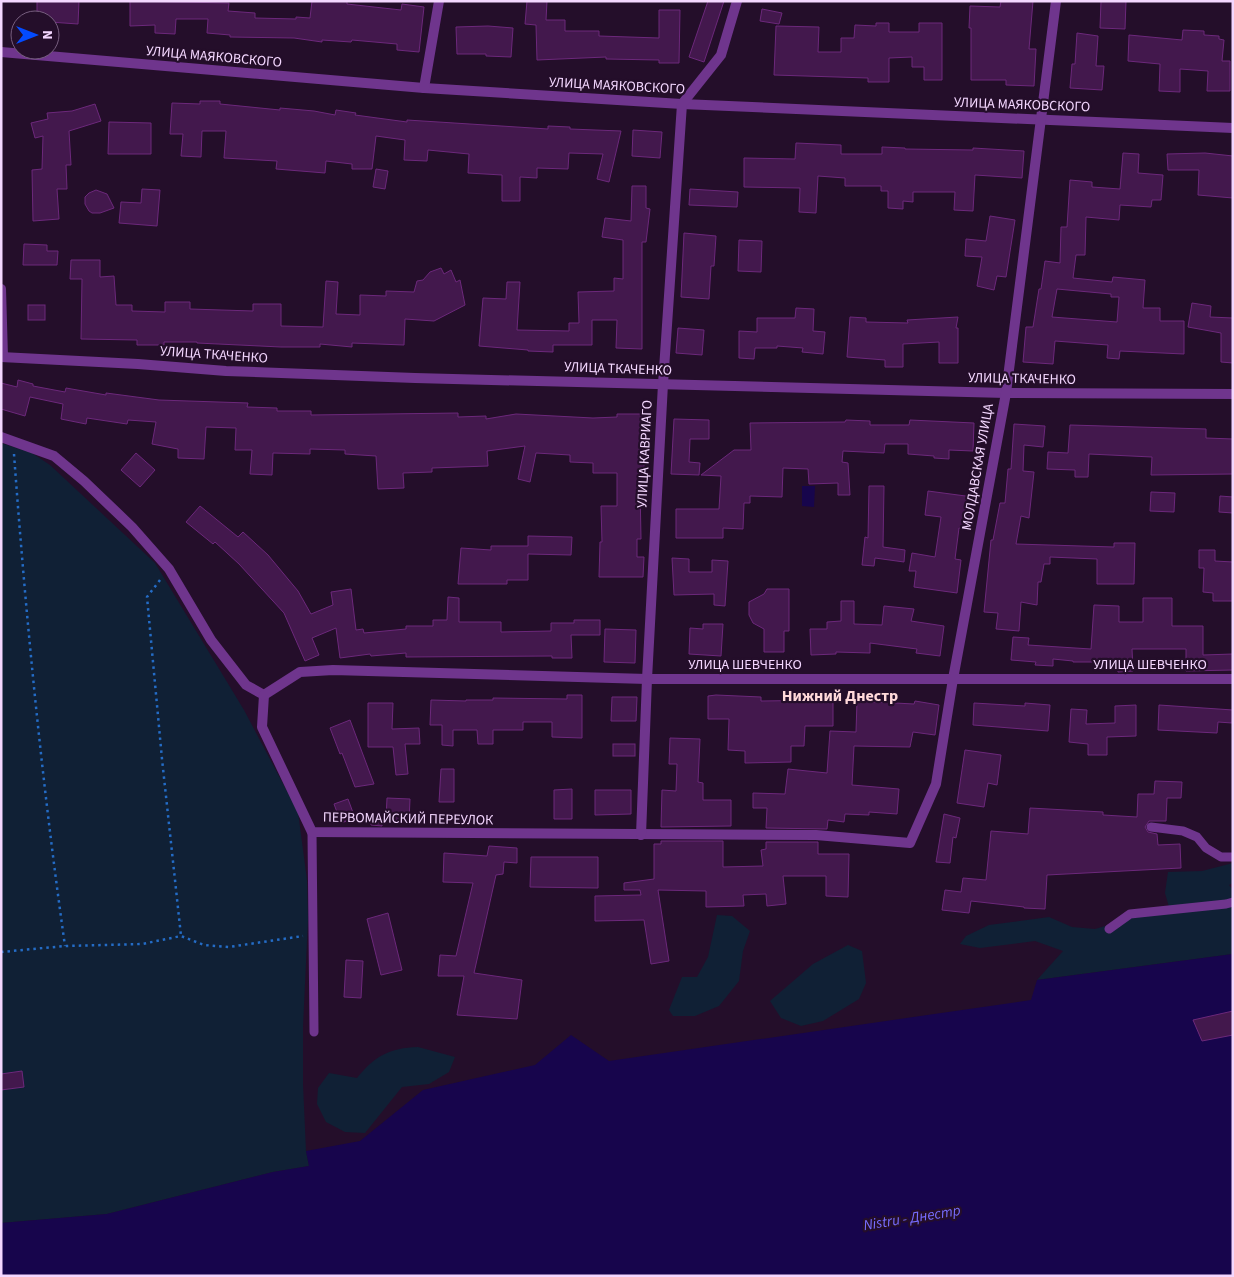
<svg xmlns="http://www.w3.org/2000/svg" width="1234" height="1277" viewBox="0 0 1234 1277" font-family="'Source Sans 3',sans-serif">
  <rect width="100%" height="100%" fill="#240e2a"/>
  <g fill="#102035">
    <path d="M1,443L32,453L50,465L155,563L244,710L298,812L307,880L308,920L303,1027V1084L306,1151L309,1166L273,1172L107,1214L1,1223Z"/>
    <path d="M1233,863V883L1229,885L1233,890V954L1037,980L1063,951L1035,941L980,948L960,944L966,936L989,925L1049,917L1072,927L1095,929L1169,907L1165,893L1168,872L1202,871Z"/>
    <path d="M717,915L732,916L750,931L743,951L739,981L719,1006L695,1016H673L669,1010L682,977H697L708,957Z"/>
    <path d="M848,945L862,951L866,983L859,999L823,1021L801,1026L781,1018L770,1001L813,964Z"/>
    <path d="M418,1047L455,1057L449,1072L429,1084L402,1087L365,1133L345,1132L326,1122L317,1104L318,1088L329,1073L357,1078C375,1056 389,1048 418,1047Z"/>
  </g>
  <g fill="#17054c">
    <path d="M802,486H815L814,507L802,506Z"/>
    <path d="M1233,954V1276H1V1223L107,1214L273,1172L309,1166L306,1151L360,1141L423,1090L535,1065L571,1035L609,1061L1031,1000L1037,980Z"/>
  </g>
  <g fill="#43184d" stroke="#6c287b" fill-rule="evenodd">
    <path d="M37,1H79L78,24L50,22V20H37Z"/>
    <path d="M130,1L229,3L228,11L255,13V18L296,19V17L310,18L312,1H347V4L401,10L402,4L424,7L419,52L397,50V44L352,40L351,42L322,40V42L294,38L230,37V35L207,33L208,19H176L175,34L155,33V25L130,26Z"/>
    <path d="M527,1H547L546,20H565V31H599V36L659,38V10H680L679,63H659V60L606,59V57L537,60L536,25L525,24Z"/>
    <path d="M708,1H724L704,62L689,57Z"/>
    <path d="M1001,1H1033L1029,49H1036L1034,86L1006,85V80H971V28H969L970,6L1000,7Z"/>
    <path d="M1101,1H1126L1125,29L1100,28Z"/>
    <path d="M762,9L782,13L779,24L760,21Z"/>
    <path d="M876,23H889V32H919V23H942V80H924V67H912V57L889,58V82H868V78L774,75L776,26L819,27L818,52H841V38H854L855,25L876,26Z"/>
    <path d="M488,26L513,28L511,57L486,56V54H457L456,27Z"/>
    <path d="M1183,30L1204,31V35L1219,36V39L1224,40L1222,61H1230V91H1207L1208,71L1180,69V92L1159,91L1160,64L1128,61L1129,35L1182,40Z"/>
    <path d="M1077,33L1098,36L1096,66H1104L1102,90L1070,88L1072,64H1075Z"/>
    <path d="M200,101H220V104L280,110V108L314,111L335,115L336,110L356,113L355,115L407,122V120L548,129V126L570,127V129L621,131L609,182L597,179L603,154L569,153L568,169L537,168V178L520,177V201H502V175L468,173L469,154L428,150L427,161L404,160L405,140L376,136L372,169H352V164L326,161L325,173L276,169L277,161L224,158L226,131H202L201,157L181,156L183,134H170L172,103L200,104Z"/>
    <path d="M95,104L101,121L69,131L71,165H66L67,189H57L59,219L33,221L32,170L42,169L43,136L35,138L31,123L48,119L47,113L72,111Z"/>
    <path d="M109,122L151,123V154H108Z"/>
    <path d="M633,130L662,132L660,158L632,156Z"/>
    <path d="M796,143L841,145V154H882V147L905,148V149L973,150V148L1024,151L1022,178L975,175L973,211L954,210L955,192H913V202L903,201V209L888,208V191H881V186H845V178L818,176L816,213L799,212L800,188L744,187V158L795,159Z"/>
    <path d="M1123,153L1139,154L1138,173L1163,175L1161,200H1152L1151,207L1120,205L1119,220L1086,217L1085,255H1076L1073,278L1112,282L1113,277L1145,280L1143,308H1160V321H1184V354L1120,351L1119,359L1107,358L1108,345L1055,341L1053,364L1023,362L1026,327H1033L1039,289H1041L1045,261L1060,263L1061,227H1067L1070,180L1092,182V187L1120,189ZM1057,289L1111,294V297H1119L1117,322L1052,317Z"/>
    <path d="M1205,153L1233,156V198L1198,195L1199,170H1168L1167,154Z"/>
    <path d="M376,169L388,171L385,189L373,187Z"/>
    <path d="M632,186H646V208L650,209L646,242H642V349L616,348L617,320H592V345H553V352L528,351V350L479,346L483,298L506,299L507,282H520L517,330L569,331V323H579L578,292L614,291V278L623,279V240L602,237L605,218L631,221Z"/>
    <path d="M142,189L160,190L157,226L119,223L121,202L141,203Z"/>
    <path d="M690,189L738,192L737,207L689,205Z"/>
    <path d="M96,190L107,194L114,208L100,213H92L89,211L85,204V197L89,193Z"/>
    <path d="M990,216L1015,220L1006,277L997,276L994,290L977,286L982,257L965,256L966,239L986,241Z"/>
    <path d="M684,233L716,236L714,266H711L709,299L681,297Z"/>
    <path d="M739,240L762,241L761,272L738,271Z"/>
    <path d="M24,244L47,245V251H58L57,265H23Z"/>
    <path d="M71,260H100V277L114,276L116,305H132V311L165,312V302H190V309L253,311V304H281V326L323,327L326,281L338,282L336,314L360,315V295L386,296V291L414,292L417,281L423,280L430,272L441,268L444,274L451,270L456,282L460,280L465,305L434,321L405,319L404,345L352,343V347L320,344V347H281L197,343V342H164V345H137V340L81,339L82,279H70Z"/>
    <path d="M1192,303L1211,306L1210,317L1233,318V363L1221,362V333L1188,327Z"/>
    <rect x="28" y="305" width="17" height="15"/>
    <path d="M796,308L814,309L813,331L825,332L823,354L802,352L803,348L777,346V348H755L754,359L739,358V331L757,332V318H795Z"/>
    <path d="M850,317L866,318V322L908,323L907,320L958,317L956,328H958V363H939V342L903,344V367H885V360L847,357Z"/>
    <path d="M678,328L704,330L702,355L676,353Z"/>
    <path d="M18,380L33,384V386L65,392L66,388L106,395V393L159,400L248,403L247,407L277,408V411H311V415L458,413V417L486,416V419L516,414L593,418L617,417V414H644V486H640L641,539H637V557H644L643,577H599L600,542H602L601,506H617V473H593V463L570,462V455L536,453L530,482L518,479L525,446L487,451L488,466L432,468V472L403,473L404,488L378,489L376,456L345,454V450L310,449V454L273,453L272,475L250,474L252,450H235L236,428L206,427L204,459L178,458V449L152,444L156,422L128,420L127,424L87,418L86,424L61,419L63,404L30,397L25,416L1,409V383L17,387Z"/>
    <path d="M674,419L709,420V439H690L689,462L700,463L699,475L671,474Z"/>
    <path d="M846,420L870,421V425H909L910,420L974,423L973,451L949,450V459L934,458V456L908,454V444H885L884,453L843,451L842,462L848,463L850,495H838V483L809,484L808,469L783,468L782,497L750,496V503H744L743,529L723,528V538H676V509H719L721,476L701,475L734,450H751L750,423L845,422Z"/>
    <path d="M1014,424L1045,426L1043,447L1024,445L1023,471L1034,472L1029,518L1021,516L1016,544L1114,547V543H1135L1134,584H1097V559L1050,557V564H1044L1041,582H1038L1037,605L1021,602L1019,631L996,629L998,613L984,612L991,540H993L1000,503H1005L1008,469H1011Z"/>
    <path d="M1070,425L1206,429V438L1233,439V474L1151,475L1152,457L1089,454L1088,477H1075V470L1047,469L1048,452L1068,453Z"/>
    <path d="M136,453L155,470L140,487L121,470Z"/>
    <path d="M869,486H884L883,547L905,550L904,562L875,558L874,566L862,565L865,537L868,538Z"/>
    <path d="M928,491L973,497L968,529L959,528L955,559L961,560L957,593L914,587L916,571H909L912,553L935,557L941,517L925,515Z"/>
    <path d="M1151,492L1175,493L1174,512L1150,511Z"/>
    <path d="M1220,496L1233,497V513L1219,512Z"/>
    <path d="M200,506L238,537L243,532L268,555L298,591L311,614L333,605L331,592L351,589L356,630L363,629L364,633L406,629V626H433V620H447L448,597L459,598V622H501V632L551,631V623H574V620H600V635H571L572,658H552V656L406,657V653L371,656L370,654L340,658L336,628L312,638L319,655L305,661L284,613L239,564L215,542L213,544L186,522Z"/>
    <path d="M528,536L572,537L571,555L528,554V580H507V584H458L461,548L491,550V546H528Z"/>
    <path d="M1199,550H1215V561L1233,562V601H1213V593L1203,592L1204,568H1199Z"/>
    <path d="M672,558L689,559V572H712V560L728,561L725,606L714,605V594L674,595Z"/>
    <path d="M767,589H789V631H784V652H764V629L753,623L749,615V602L764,594Z"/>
    <path d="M1143,598H1172V626H1203V655L1233,654V670L1186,671V649H1132L1133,671L1118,672V662H1073V661L1053,659V666L1035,665L1036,662L1011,660L1013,637L1029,638L1028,645L1091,649L1094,605L1119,606V622H1143Z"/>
    <path d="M841,601H854V624L882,625L884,606L914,609L911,621L944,626L940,656L916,653L917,649L870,643V653L836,652V654L811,655L810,629H827V622L841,621Z"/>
    <path d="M703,624H723L721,656L689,654L690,628L703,629Z"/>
    <path d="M605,629L636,630L635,663L604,662Z"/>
    <path d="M567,695H582V738L552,737V722H523V730H493V744H478L477,730H453V746L442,745V725H430L431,700L466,701V700H493V698L567,699Z"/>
    <path d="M716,695L761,697V701L833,700V726H805L804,746H791V762L745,763V751L728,750L729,719H708V696Z"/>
    <path d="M612,697H637L636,721H611Z"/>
    <path d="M857,701L914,704L915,701L939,705L935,735L913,732L910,747L854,746L852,785L899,789L897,814L869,812V815L845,814L844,822L828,820L827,829L766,828L767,808H753V793L785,794L788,769L827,773L830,731L856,732Z"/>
    <path d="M368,703H393L392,729L419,728L420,744H405L408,774L396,775L393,747H368Z"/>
    <path d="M974,703L1025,706V703L1050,705L1048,731L973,725Z"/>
    <path d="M1136,705V736L1107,737V755H1088V744L1069,742L1071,709L1087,710L1086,724L1115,723V706Z"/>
    <path d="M1159,705L1233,710L1232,723L1218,722L1217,733L1158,730Z"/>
    <path d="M350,720L374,784L355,787L342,753L340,754L330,728Z"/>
    <path d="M670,738L700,739L698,782L703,783V800H731V826L661,827L662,790L676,791L677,764H669Z"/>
    <rect x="613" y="744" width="22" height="12"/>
    <path d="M965,750L1001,755L997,785L988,783L984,807L957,803Z"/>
    <path d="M441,769H454V802H439Z"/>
    <path d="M1155,781L1182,782L1181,798H1167L1166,821H1149L1145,827L1148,832L1157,834L1158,845L1180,844L1181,868L1047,875L1045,909L1024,908V907L971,901L969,913L942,910L945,890L961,892L963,878L986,880L991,831L1028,834L1030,808L1103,812V815L1137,817L1138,794H1154Z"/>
    <path d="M572,789V819H554V790Z"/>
    <path d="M595,790H631V814L595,815Z"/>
    <path d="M387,798L410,799L409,821L386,819Z"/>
    <path d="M348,799L355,818L341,823L334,804Z"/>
    <path d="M944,814L960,818L956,838L953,837L950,863L936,862Z"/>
    <path d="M371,815L383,816L382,826L371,825Z"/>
    <path d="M661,841H723V867L763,866L761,850L766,849V842H818V854H849L848,897L826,896V876H783L786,904L767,906L766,894L743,895L744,906L706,907V891L658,890L669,961L651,964L644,920L595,921V896L641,895L640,890H624V883L654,879V844H661Z"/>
    <path d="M489,846L517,848V863L504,862L503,874L496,875L474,973L522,980L517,1019L457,1015L464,976H438L440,955L456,956L473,883L443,882L444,853L487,856Z"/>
    <path d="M531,857H598V888L530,887Z"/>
    <path d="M388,913L402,970L381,975L367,919Z"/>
    <path d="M346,960L363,961L361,998L344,997Z"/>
    <path d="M1233,1011V1035L1202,1041L1193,1020Z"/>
    <path d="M22,1071L24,1087L1,1090V1074Z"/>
  </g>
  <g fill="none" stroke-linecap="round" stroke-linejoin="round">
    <g stroke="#246cc6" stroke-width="2.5" stroke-dasharray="2.5 4" stroke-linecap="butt">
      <path d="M14,454C26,619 42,783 65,946"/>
      <path d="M160,580L147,597L162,759L181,936"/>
      <path d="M1,952L65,946L142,944L181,936L204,945L229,947L303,936"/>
    </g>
    <g stroke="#6f358d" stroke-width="9">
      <path d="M1151,827L1183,831L1197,837L1206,848L1221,857H1233"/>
      <path d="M312,832L314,1032"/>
      <path d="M1109,929L1130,914L1226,904L1233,902"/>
    </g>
    <g stroke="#6f358d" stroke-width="10">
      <path d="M1,52L424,88L682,104L1233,128"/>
      <path d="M424,88L439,1"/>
      <path d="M1,289L3,357"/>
      <path d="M1,357L138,364L226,371L415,378L1006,393L1233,394"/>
      <path d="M1,437L54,456L84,481L132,527L169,569L211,640L246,685L264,695"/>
      <path d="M264,695L262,727L312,832L816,835L910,843L936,784L953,679L1006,393L1056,1"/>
      <path d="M264,695L300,672L333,670L647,679H1233"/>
      <path d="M641,835L647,679L663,384L682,104L721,55L737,1"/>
    </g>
  </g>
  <g text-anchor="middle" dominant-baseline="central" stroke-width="4.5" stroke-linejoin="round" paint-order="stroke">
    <g font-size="14" fill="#f4d7ff" stroke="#240e2a">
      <text transform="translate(214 57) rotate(5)">УЛИЦА МАЯКОВСКОГО</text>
      <text transform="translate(617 86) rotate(3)">УЛИЦА МАЯКОВСКОГО</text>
      <text transform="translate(1022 105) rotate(2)">УЛИЦА МАЯКОВСКОГО</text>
      <text transform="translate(214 355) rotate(4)">УЛИЦА ТКАЧЕНКО</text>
      <text transform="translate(618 369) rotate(2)">УЛИЦА ТКАЧЕНКО</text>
      <text transform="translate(1022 379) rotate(1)">УЛИЦА ТКАЧЕНКО</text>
      <text transform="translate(645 454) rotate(-87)">УЛИЦА КАВРИАГО</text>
      <text transform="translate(978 467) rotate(-80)">МОЛДАВСКАЯ УЛИЦА</text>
      <text x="745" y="665">УЛИЦА ШЕВЧЕНКО</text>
      <text x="1150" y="665">УЛИЦА ШЕВЧЕНКО</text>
      <text transform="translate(408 819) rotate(1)">ПЕРВОМАЙСКИЙ ПЕРЕУЛОК</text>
    </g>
    <g font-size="15" font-style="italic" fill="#786dff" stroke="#240e2a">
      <text transform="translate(912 1218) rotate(-9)">Nistru - Днестр</text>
    </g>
    <g font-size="16" font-weight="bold" fill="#ffd9da" stroke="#240e2a">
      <text x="840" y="696">Нижний Днестр</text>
    </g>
  </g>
  <rect width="1234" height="1277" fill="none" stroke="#f4d7ff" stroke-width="5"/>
  <g transform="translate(35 35) rotate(90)"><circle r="24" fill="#240e2a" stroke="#775e7f"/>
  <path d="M0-4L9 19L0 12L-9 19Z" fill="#034bff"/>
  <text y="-8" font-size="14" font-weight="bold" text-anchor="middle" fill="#f4d7ff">N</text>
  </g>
</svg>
